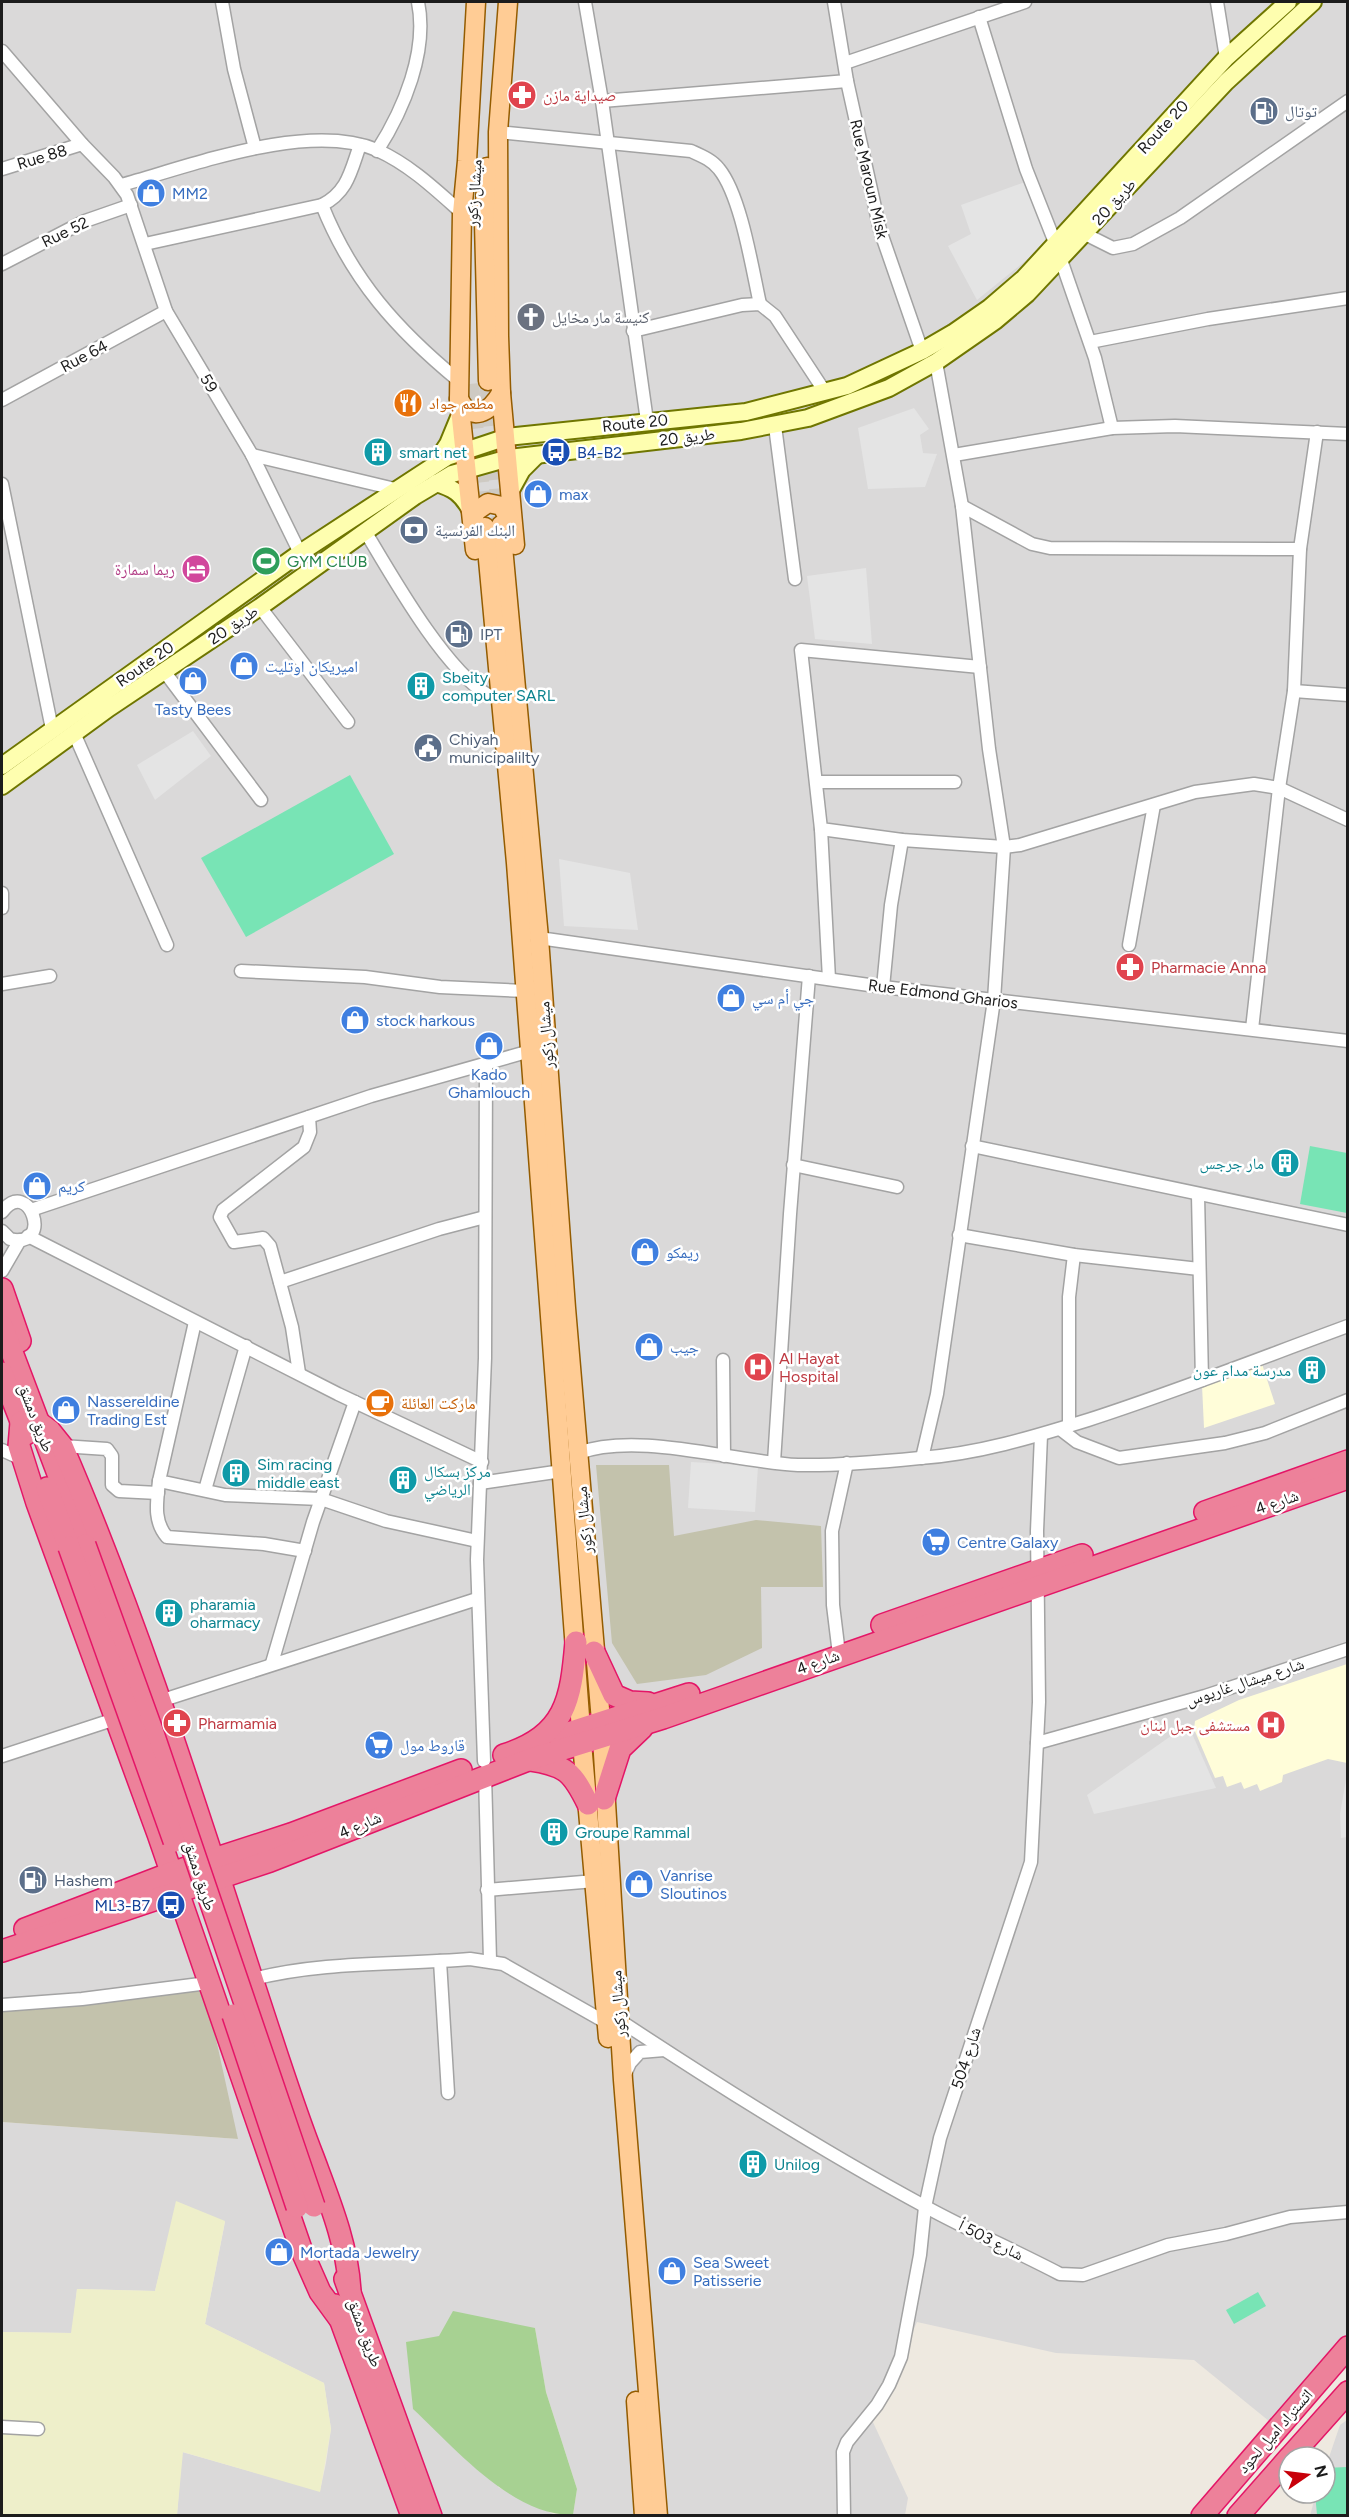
<svg xmlns="http://www.w3.org/2000/svg" width="1349" height="2517" viewBox="0 0 1349 2517" font-family="Figtree,'Noto Naskh Arabic',sans-serif">
  <rect width="100%" height="100%" fill="#eee9e0"/>
  <g fill="#dad9d9">
    <path d="M2,2H1347V2366L1286,2435L1194,2360L1056,2353L917,2322L872,2420L908,2498L905,2515H573L577,2489L546,2392L535,2328L498,2487L555,2515H177L182,2452L320,2491L326,2463L331,2429L324,2383L205,2324L225,2222L177,2202L155,2291L77,2289L72,2333L2,2332V2122L238,2139L2,2009Z"/>
    <path d="M1347,2420V2515L1310,2516L1316,2493H1325V2469L1340,2425Z"/>
  </g>
  <g fill="#fffdd9">
    <path d="M1262,1364L1275,1404L1204,1428L1202,1385Z"/>
    <path d="M1347,1664V1763L1328,1759L1283,1775L1282,1782L1260,1791L1257,1784L1244,1789L1241,1782L1227,1787L1223,1776L1215,1778L1194,1729L1195,1721L1239,1700Z"/>
  </g>
  <g fill="#c3c2ac">
    <path d="M596,1465H669L674,1536L756,1520L821,1526L823,1587H761L762,1648L706,1675L637,1684L612,1643Z"/>
    <path d="M205,1989L238,2139L2,2122V2009Z"/>
  </g>
  <path fill="#eeefca" d="M176,2201L225,2221L205,2324L324,2383L331,2429L320,2492L183,2452L177,2515L2,2516V2332L71,2333L77,2289L155,2291Z"/>
  <path fill="#a7d192" d="M453,2311L535,2328L546,2392L577,2489L573,2515C512,2516 455,2448 413,2409L406,2342L439,2336Z"/>
  <g fill="#78e4b5">
    <path d="M350,775L394,854L246,937L201,858Z"/>
    <path d="M1310,1146L1347,1153V1213L1300,1204Z"/>
    <path d="M1258,2292L1266,2306L1234,2324L1226,2310Z"/>
    <path d="M1347,2467V2515H1317L1315,2493H1325V2468Z"/>
  </g>
  <g fill="#e4e4e4">
    <path d="M1028,181L1051,240L977,300L948,246L971,234L961,205Z"/>
    <path d="M914,408L929,429L920,435L923,453L937,454L925,487L868,489L858,428Z"/>
    <path d="M866,568L872,644L815,639L807,576Z"/>
    <path d="M193,731L211,756L155,800L137,765Z"/>
    <path d="M559,859L630,873L638,930L564,926Z"/>
    <path d="M691,1462L758,1466L755,1512L688,1508Z"/>
    <path d="M1190,1729L1216,1788L1094,1814L1087,1795L1178,1731Z"/>
    <path d="M1347,1774V1837L1341,1838L1340,1814Z"/>
  </g>
  <g fill="none" stroke-linecap="round" stroke-linejoin="round">
    <g stroke="#cecac3" stroke-width="18" stroke-dasharray="18 9" stroke-linecap="butt">
      <path d="M488,381L501,520"/>
      <path d="M470,384L484,520"/>
    </g>
    <g stroke="#a3a3a3" stroke-width="15">
      <g id="street">
        <path d="M222,2L234,69L255,148"/>
        <path d="M585,2L602,101L647,421"/>
        <path d="M834,2L847,81L880,230L922,351"/>
        <path d="M1217,2L1226,58"/>
        <path d="M979,17L1026,169L1056,245"/>
        <path d="M2,51L82,144L114,177L127,195L166,311L252,455L300,553"/>
        <path d="M845,63L1025,2"/>
        <path d="M602,101L847,81"/>
        <path d="M498,132L691,151C702,156 712,160 719,169C741,196 752,268 760,304"/>
        <path d="M377,151C404,109 428,51 418,2"/>
        <path d="M2,169L82,144"/>
        <path d="M121,185C191,166 307,121 377,150C410,165 435,189 462,213"/>
        <path d="M322,205C352,280 397,330 459,381"/>
        <path d="M1085,234L1113,248L1133,244L1180,218L1348,101"/>
        <path d="M145,244L322,205C348,192 351,170 360,145"/>
        <path d="M1061,260L1095,358L1112,428"/>
        <path d="M2,264L85,221L131,205"/>
        <path d="M633,331L742,305L760,304L775,316L825,392"/>
        <path d="M1090,342L1208,319L1348,298"/>
        <path d="M2,400L166,311"/>
        <path d="M775,426L795,579"/>
        <path d="M252,455L395,489"/>
        <path d="M954,455L1112,428L1175,426L1348,434"/>
        <path d="M2,484L52,729"/>
        <path d="M962,506L1032,544L1050,548L1300,549"/>
        <path d="M365,531C392,576 444,669 488,695"/>
        <path d="M260,607L348,722"/>
        <path d="M980,667L801,650L821,829L902,840L1004,847L1020,845L1195,792L1254,784L1279,788L1348,820"/>
        <path d="M164,671L261,800"/>
        <path d="M1294,691L1348,695"/>
        <path d="M74,733L167,945"/>
        <path d="M817,782H955"/>
        <path d="M821,829L829,979"/>
        <path d="M2,893V908"/>
        <path d="M539,938L883,987L1348,1041"/>
        <path d="M1129,945L1154,805"/>
        <path d="M241,971L365,977L440,987L525,991"/>
        <path d="M2,984L50,976"/>
        <path d="M883,987L891,905L902,840"/>
        <path d="M1252,1029L1279,788L1294,691L1300,549L1317,432"/>
        <path d="M972,1146L1348,1225"/>
        <path d="M793,1165L897,1187"/>
        <path d="M1198,1195L1202,1380"/>
        <path d="M31,1210L371,1096L530,1051"/>
        <path d="M2,1212C29,1175 55,1250 10,1239L2,1231"/>
        <path d="M959,1235L1074,1255L1199,1269"/>
        <path d="M28,1236L338,1394L482,1462"/>
        <path d="M2,1271L20,1240"/>
        <path d="M280,1282L439,1229L485,1217"/>
        <path d="M195,1322L159,1481L225,1495L321,1499L386,1521L477,1541"/>
        <path d="M723,1360L724,1456"/>
        <path d="M299,1373L292,1327L270,1246L263,1238L234,1242L220,1217L223,1210L304,1147L310,1132L309,1117"/>
        <path d="M1069,1426V1297L1074,1255"/>
        <path d="M1060,1429L1077,1442L1119,1458L1225,1443L1265,1433L1348,1400"/>
        <path d="M62,1446L107,1449L112,1456V1485L119,1491L158,1493"/>
        <path d="M2,1450L22,1459"/>
        <path d="M578,1453C639,1431 733,1462 798,1465C838,1466 880,1462 920,1458C978,1454 1033,1437 1088,1420C1175,1392 1261,1358 1348,1326"/>
        <path d="M922,1458L937,1394L994,1000L1004,847L989,749L962,506L936,362"/>
        <path d="M774,1462L790,1214L809,976"/>
        <path d="M159,1481C157,1502 153,1521 167,1537L264,1544L305,1551"/>
        <path d="M480,1483L562,1471"/>
        <path d="M205,1490L246,1346"/>
        <path d="M839,1654L833,1605L832,1531L847,1463"/>
        <path d="M272,1663L313,1522L355,1402"/>
        <path d="M160,1701L477,1599"/>
        <path d="M1037,1743L1205,1696L1348,1649"/>
        <path d="M2,1756L115,1719"/>
        <path d="M484,1761L477,1560L485,1358L486,1063"/>
        <path d="M485,1775L490,1960"/>
        <path d="M487,1890L595,1881"/>
        <path d="M440,1961L448,2093"/>
        <path d="M253,1979C323,1961 397,1965 470,1959L503,1964L607,2023"/>
        <path d="M2,2005L82,1999L208,1983"/>
        <path d="M619,2020C719,2086 820,2150 926,2207C970,2231 1016,2251 1060,2274L1083,2275L1168,2245L1226,2234L1290,2217L1348,2212"/>
        <path d="M625,2074L630,2063L640,2052L664,2050"/>
        <path d="M2,2427L38,2429"/>
        <path d="M844,2516L843,2452L847,2442L877,2405L889,2385L901,2357L920,2255L925,2207L940,2138L1031,1862L1039,1702L1037,1531L1041,1435"/>
      </g>
    </g>
    <g stroke="#6f7600" stroke-width="20">
      <g id="secondary">
        <path d="M436,462L448,444L460,415"/>
        <path d="M436,483C453,488 461,493 470,509"/>
        <path d="M511,490L522,470L537,455"/>
        <path d="M2,766L300,553L447,457L507,437L746,412L847,386L922,351L953,333L989,308L1024,278L1226,58L1288,2"/>
        <path d="M2,786L109,708L260,607L415,496L452,474L509,458L741,431L808,418L889,388L936,362L995,321L1027,294L1226,82L1313,2"/>
      </g>
    </g>
    <g stroke="#945c00" stroke-width="21">
      <g id="primary">
        <path d="M508,2L498,132L499,336L501,393L515,545"/>
        <path d="M487,167L484,223L488,381"/>
        <path d="M459,399C471,424 490,412 501,393"/>
        <path d="M501,525L539,938L566,1308L601,1721L623,2080L658,2516"/>
        <path d="M473,527L475,512L488,503L502,506L511,524"/>
        <path d="M485,527L516,863L582,1743L608,2038"/>
        <path d="M475,550L459,399L462,213L467,161L476,2"/>
        <path d="M636,2401L644,2516"/>
      </g>
    </g>
    <g stroke="#e41667" stroke-width="24">
      <g id="highway">
        <path d="M2,1289L20,1341"/>
        <path d="M2,1326L85,1545"/>
        <path d="M2,1373L26,1434"/>
        <path d="M21,1422L19,1446L37,1503L158,1834L301,2249L320,2292L339,2318"/>
        <path d="M38,1422L50,1431L62,1446C148,1645 210,1853 278,2058C289,2091 300,2124 313,2157C329,2200 348,2246 350,2292"/>
        <path d="M47,1488L69,1547"/>
        <path d="M1205,1512L1348,1461"/>
        <path d="M882,1625L1082,1555"/>
        <path d="M594,1652L614,1695L630,1702L648,1703"/>
        <path d="M559,1736L689,1694"/>
        <path d="M504,1755C566,1735 571,1700 576,1642"/>
        <path d="M531,1760C566,1765 573,1773 588,1804"/>
        <path d="M604,1799L620,1749L642,1728"/>
        <path d="M25,1929L171,1873L291,1834L461,1770"/>
        <path d="M2,1951L270,1861L528,1760L663,1718L1348,1478"/>
        <path d="M345,2279L431,2516"/>
        <path d="M335,2305L412,2516"/>
        <path d="M1290,2457L1348,2392"/>
        <path d="M1202,2516L1348,2347"/>
        <path d="M1238,2516L1289,2458"/>
      </g>
    </g>
    <use href="#street" stroke="#fff" stroke-width="12"/>
    <use href="#secondary" stroke="#fefeaf" stroke-width="16"/>
    <use href="#primary" stroke="#ffcc95" stroke-width="18"/>
    <use href="#highway" stroke="#ed819a" stroke-width="21"/>
    <g stroke="#e41667" stroke-width="24" stroke-linecap="butt">
      <g id="highway-bridge">
        <path d="M85,1545L153,1733L314,2206"/>
        <path d="M69,1547L174,1841"/>
        <path d="M233,2015L297,2207"/>
      </g>
    </g>
    <use href="#highway-bridge" stroke="#ed819a" stroke-width="21"/>
  </g>
  <defs>
    <g id="pharmacy-disc" transform="scale(1.5)"><circle r="9.5" fill="#e0444e" stroke="#fff"/><path d="M-2-6h4v4h4v4h-4v4h-4v-4h-4v-4h4Z" fill="#fff"/></g>
    <g id="fuel-disc" transform="scale(1.5)"><circle r="9.5" fill="#5c6f8a" stroke="#fff"/><path d="M-5.5-6h7V0h2V4h1.3V-2.5L3-4.5l.8-.8L6-3V5H2.5V1h-1V6h-7ZM-4.2-4.7v3.2H.2V-4.7Z" fill="#fff"/></g>
    <g id="shop-disc" transform="scale(1.5)"><circle r="9.5" fill="#3f7fe0" stroke="#fff"/><path d="M-5-2.5h2.3a2.7 3.5 0 0 1 5.4 0H5L5.5 6h-11ZM-1.5-2.5h3a1.5 2.3 0 0 0-3 0Z" fill="#fff"/></g>
    <g id="church-disc" transform="scale(1.5)"><circle r="9.5" fill="#6b7280" stroke="#fff"/><path d="M-1.2-6h2.4v3.5h3.3v2.4h-3.3V6h-2.4V-.1h-3.3v-2.4h3.3Z" fill="#fff"/></g>
    <g id="restaurant-disc" transform="scale(1.5)"><circle r="9.5" fill="#e8710a" stroke="#fff"/><path d="M-5-6h1v4h1v-4h1v4h1v-4h1v5L-1.5 .5V6h-2V.5L-5-1ZM5-6V6H3V1.5H1.5Q1.5-4 5-6Z" fill="#fff"/></g>
    <g id="building-disc" transform="scale(1.5)"><circle r="9.5" fill="#0f9aa8" stroke="#fff"/><path d="M-4-6H4V6H1V3H-1V6H-4ZM-2.5-4.3h1.7v1.8h-1.7ZM.8-4.3h1.7v1.8H.8ZM-2.5-1h1.7V.8h-1.7ZM.8-1h1.7V.8H.8Z" fill="#fff"/></g>
    <g id="bus-disc" transform="scale(1.5)"><circle r="9.5" fill="#1a4fb4" stroke="#fff"/><path d="M-5-6H5V4H4V6H2V4H-2V6H-4V4H-5ZM-3.5-4V0h7V-4ZM-3.5 1.2v1.5H-2V1.2ZM2 1.2v1.5H3.5V1.2Z" fill="#fff"/></g>
    <g id="bank-disc" transform="scale(1.5)"><circle r="9.5" fill="#5c6f8a" stroke="#fff"/><path d="M-6-4H6V4H-6ZM0-2.3a2.3 2.3 0 1 0 0 4.6a2.3 2.3 0 1 0 0-4.6Z" fill="#fff"/></g>
    <g id="stadium-disc" transform="scale(1.5)"><circle r="9.5" fill="#2e9e5b" stroke="#fff"/><path d="M0-5a6.5 5 0 1 0 0 10a6.5 5 0 1 0 0-10ZM-3.5-1.8h7v3.6h-7Z" fill="#fff"/></g>
    <g id="hotel-disc" transform="scale(1.5)"><circle r="9.5" fill="#d1479c" stroke="#fff"/><path d="M-6-4.5h1.5V1H6V5H4.5V3h-9V5H-6ZM-4 0a1.8 1.8 0 1 1 3.6 0ZM.5 0V-2.5h3Q6-2.5 6 0Z" fill="#fff"/></g>
    <g id="civic-disc" transform="scale(1.5)"><circle r="9.5" fill="#5c6f8a" stroke="#fff"/><path d="M-.6-6.5H3V-4.5H.6V-3L4-1V1h2V6H-6V1h2V-1L-.6-3ZM-1.2 2.5V6h2.4V2.5Z" fill="#fff"/></g>
    <g id="hospital-disc" transform="scale(1.5)"><circle r="9.5" fill="#e0444e" stroke="#fff"/><path d="M-5-5h3v3.5h4V-5h3V5h-3V1.5h-4V5h-3Z" fill="#fff"/></g>
    <g id="cafe-disc" transform="scale(1.5)"><circle r="9.5" fill="#e8710a" stroke="#fff"/><path d="M-5.5-4.5H6V0H3Q3 3.5 0 3.5H-2.5Q-5.5 3.5-5.5 0ZM3-3.2v2h1.7v-2ZM-6 4.5H4V6H-6Z" fill="#fff"/></g>
    <g id="supermarket-disc" transform="scale(1.5)"><circle r="9.5" fill="#3f7fe0" stroke="#fff"/><path d="M-6-5.5h2.5l.6 2H6L4.5 2H-2.5L-4.4-4H-6ZM-1.5 3.2a1.3 1.3 0 1 0 .1 0ZM3 3.2a1.3 1.3 0 1 0 .1 0Z" fill="#fff"/></g>
  </defs>
  <g fill-rule="evenodd">
    <use href="#pharmacy-disc" x="522" y="95"/>
    <use href="#fuel-disc" x="1264" y="111"/>
    <use href="#shop-disc" x="151" y="193"/>
    <use href="#church-disc" x="531" y="317"/>
    <use href="#restaurant-disc" x="408" y="403"/>
    <use href="#building-disc" x="378" y="452"/>
    <use href="#bus-disc" x="556" y="452"/>
    <use href="#shop-disc" x="538" y="494"/>
    <use href="#bank-disc" x="414" y="530"/>
    <use href="#stadium-disc" x="266" y="561"/>
    <use href="#hotel-disc" x="196" y="569"/>
    <use href="#fuel-disc" x="459" y="634"/>
    <use href="#shop-disc" x="244" y="666"/>
    <use href="#shop-disc" x="193" y="681"/>
    <use href="#building-disc" x="421" y="686"/>
    <use href="#civic-disc" x="428" y="748"/>
    <use href="#pharmacy-disc" x="1130" y="967"/>
    <use href="#shop-disc" x="731" y="998"/>
    <use href="#shop-disc" x="355" y="1020"/>
    <use href="#shop-disc" x="489" y="1046"/>
    <use href="#building-disc" x="1285" y="1163"/>
    <use href="#shop-disc" x="37" y="1186"/>
    <use href="#shop-disc" x="645" y="1252"/>
    <use href="#shop-disc" x="649" y="1347"/>
    <use href="#hospital-disc" x="758" y="1367"/>
    <use href="#building-disc" x="1312" y="1370"/>
    <use href="#cafe-disc" x="380" y="1403"/>
    <use href="#shop-disc" x="66" y="1410"/>
    <use href="#building-disc" x="236" y="1473"/>
    <use href="#building-disc" x="403" y="1480"/>
    <use href="#supermarket-disc" x="936" y="1542"/>
    <use href="#building-disc" x="169" y="1613"/>
    <use href="#pharmacy-disc" x="177" y="1723"/>
    <use href="#hospital-disc" x="1271" y="1725"/>
    <use href="#supermarket-disc" x="379" y="1745"/>
    <use href="#building-disc" x="554" y="1832"/>
    <use href="#fuel-disc" x="33" y="1880"/>
    <use href="#shop-disc" x="639" y="1884"/>
    <use href="#bus-disc" x="171" y="1905"/>
    <use href="#building-disc" x="753" y="2164"/>
    <use href="#shop-disc" x="279" y="2252"/>
    <use href="#shop-disc" x="672" y="2271"/>
  </g>
  <g text-anchor="middle" dominant-baseline="central" stroke-width="5" stroke-linejoin="round" paint-order="stroke">
    <g font-size="16" fill="#be3a42" stroke="#fff" text-anchor="start">
      <text x="543" y="95">صيداية مازن</text>
      <text x="1151" y="967">Pharmacie Anna</text>
      <text x="779" y="1358">Al Hayat<tspan x="779" dy="18">Hospital</tspan></text>
      <text x="198" y="1723">Pharmamia</text>
      <text x="1250" y="1725" text-anchor="end">مستشفى جبل لبنان</text>
    </g>
    <g font-size="16" fill="#4e5e75" stroke="#fff" text-anchor="start">
      <text x="1285" y="111">توتال</text>
      <text x="435" y="530">البنك الفرنسية</text>
      <text x="480" y="634">IPT</text>
      <text x="449" y="739">Chiyah<tspan x="449" dy="18">municipalilty</tspan></text>
      <text x="54" y="1880">Hashem</text>
    </g>
    <g font-size="16" fill="#1c1c1c" stroke="#fff">
      <text transform="translate(1163 127) rotate(-47)">Route 20</text>
      <text transform="translate(42 157) rotate(-17)">Rue 88</text>
      <text transform="translate(869 179) rotate(77)">Rue Maroun Misk</text>
      <text transform="translate(474 193) rotate(-86)">ميشال زكور</text>
      <text transform="translate(1114 202) rotate(-48)">طريق 20</text>
      <text transform="translate(65 232) rotate(-26)">Rue 52</text>
      <text transform="translate(84 356) rotate(-28)">Rue 64</text>
      <text transform="translate(209 383) rotate(59)">59</text>
      <text transform="translate(635 423) rotate(-6)">Route 20</text>
      <text transform="translate(687 437) rotate(-7)">طريق 20</text>
      <text transform="translate(233 625) rotate(-34)">طريق 20</text>
      <text transform="translate(145 664) rotate(-35)">Route 20</text>
      <text transform="translate(943 994) rotate(7)">Rue Edmond Gharios</text>
      <text transform="translate(546 1035) rotate(-94)">ميشال زكور</text>
      <text transform="translate(36 1418) rotate(69)">طريق دمشق</text>
      <text transform="translate(1277 1502) rotate(-19)">شارع 4</text>
      <text transform="translate(584 1520) rotate(-95)">ميشال زكور</text>
      <text transform="translate(818 1662) rotate(-20)">شارع 4</text>
      <text transform="translate(1245 1682) rotate(-18)">شارع ميشال غاريوس</text>
      <text transform="translate(360 1825) rotate(-23)">شارع 4</text>
      <text transform="translate(200 1876) rotate(72)">طريق دمشق</text>
      <text transform="translate(618 2004) rotate(-94)">ميشال زكور</text>
      <text transform="translate(966 2058) rotate(-72)">شارع 504</text>
      <text transform="translate(991 2240) rotate(27)">شارع 503 أ</text>
      <text transform="translate(365 2333) rotate(70)">طريق دمشق</text>
      <text transform="translate(1275 2431) rotate(-49)">اتستراد اميل لحود</text>
    </g>
    <g font-size="16" fill="#366cbe" stroke="#fff" text-anchor="start">
      <text x="172" y="193">MM2</text>
      <text x="559" y="494">max</text>
      <text x="265" y="666">اميريكان اوتليت</text>
      <text x="193" y="709" text-anchor="middle">Tasty Bees</text>
      <text x="752" y="998">جي أم سي</text>
      <text x="376" y="1020">stock harkous</text>
      <text x="489" y="1074" text-anchor="middle">Kado<tspan x="489" dy="18">Ghamlouch</tspan></text>
      <text x="58" y="1186">كريم</text>
      <text x="666" y="1252">ريمكو</text>
      <text x="670" y="1347">جيب</text>
      <text x="87" y="1401">Nassereldine<tspan x="87" dy="18">Trading Est</tspan></text>
      <text x="957" y="1542">Centre Galaxy</text>
      <text x="400" y="1745">قاروط مول</text>
      <text x="660" y="1875">Vanrise<tspan x="660" dy="18">Sloutinos</tspan></text>
      <text x="300" y="2252">Mortada Jewelry</text>
      <text x="693" y="2262">Sea Sweet<tspan x="693" dy="18">Patisserie</tspan></text>
    </g>
    <g font-size="16" fill="#5b616d" stroke="#fff" text-anchor="start">
      <text x="552" y="317">كنيسة مار مخايل</text>
    </g>
    <g font-size="16" fill="#c56008" stroke="#fff" text-anchor="start">
      <text x="429" y="403">مطعم جواد</text>
      <text x="401" y="1403">ماركت العائلة</text>
    </g>
    <g font-size="16" fill="#0d838f" stroke="#fff" text-anchor="start">
      <text x="399" y="452">smart net</text>
      <text x="442" y="677">Sbeity<tspan x="442" dy="18">computer SARL</tspan></text>
      <text x="1264" y="1163" text-anchor="end">مار جرجس</text>
      <text x="1291" y="1370" text-anchor="end">مدرسة مدام عون</text>
      <text x="257" y="1464">Sim racing<tspan x="257" dy="18">middle east</tspan></text>
      <text x="424" y="1471">مركز بسكال<tspan x="424" dy="18">الرياضي</tspan></text>
      <text x="190" y="1604">pharamia<tspan x="190" dy="18">oharmacy</tspan></text>
      <text x="575" y="1832">Groupe Rammal</text>
      <text x="774" y="2164">Unilog</text>
    </g>
    <g font-size="16" fill="#164399" stroke="#fff" text-anchor="start">
      <text x="577" y="452">B4-B2</text>
      <text x="150" y="1905" text-anchor="end">ML3-B7</text>
    </g>
    <g font-size="16" fill="#27864d" stroke="#fff" text-anchor="start">
      <text x="287" y="561">GYM CLUB</text>
    </g>
    <g font-size="16" fill="#b23c85" stroke="#fff" text-anchor="end">
      <text x="175" y="569">ريما سمارة</text>
    </g>
  </g>
  <rect width="1349" height="2517" fill="none" stroke="#1c1c1c" stroke-width="6"/>
  <g transform="translate(1307 2475) rotate(76)"><circle r="28" fill="#ffffff" stroke="#a4a4a4" stroke-width="1.5"/>
  <path d="M0-4.5L10 22L0 15L-10 22Z" fill="#c8000a"/>
  <text y="-9" font-size="16" font-weight="bold" text-anchor="middle" fill="#1c1c1c">N</text>
  </g>
</svg>
